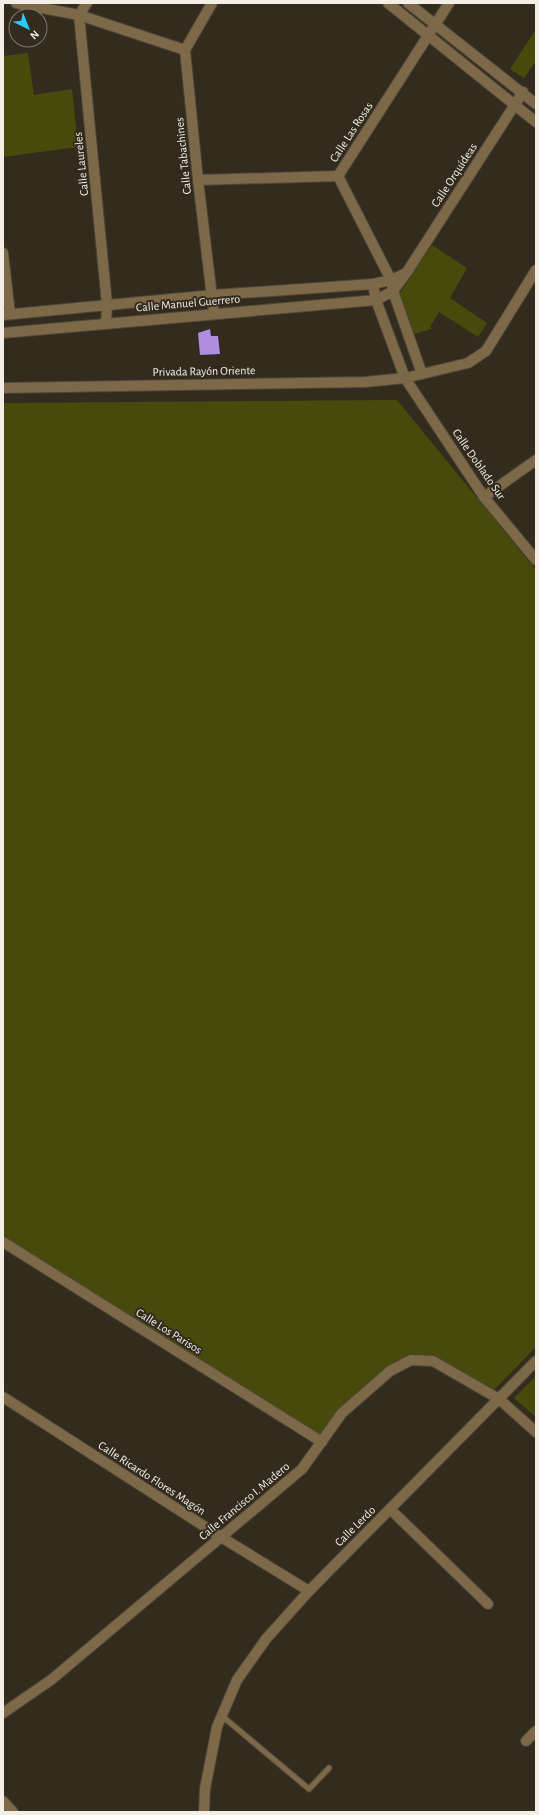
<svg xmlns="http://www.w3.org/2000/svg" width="539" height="1815" viewBox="0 0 539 1815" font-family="'Alegreya Sans',sans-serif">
  <rect width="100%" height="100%" fill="#322b1e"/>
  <g fill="#484a0c">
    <path d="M536,29V61L524,78L510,69Z"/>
    <path d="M28,53L34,95L72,89L78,147L3,157V56Z"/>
    <path d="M432,245L467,268L450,298L487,323L478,337L439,312L430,327L432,329L414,334L400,293Z"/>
    <path d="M397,400L536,570V1347L493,1391L416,1357L383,1373L324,1441L3,1240V403Z"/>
    <path d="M536,1376V1417L514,1398Z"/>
  </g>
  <path fill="#af8ddf" d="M210,329L211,336H218L220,354L200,355L198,333Z"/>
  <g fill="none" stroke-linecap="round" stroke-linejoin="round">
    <g stroke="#4d463a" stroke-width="7">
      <path id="service" d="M222,1716L309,1789L329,1768"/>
    </g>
    <g stroke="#4d463a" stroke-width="12">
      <g id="minor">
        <path d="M16,3L79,15L185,50"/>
        <path d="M87,3L79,15L107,304L106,324"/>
        <path d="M212,3L185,50L198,180L214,314"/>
        <path d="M388,3L536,122"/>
        <path d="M408,3L536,104"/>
        <path d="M338,176L391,280L393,291L422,374"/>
        <path d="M338,176L449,3"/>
        <path d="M198,180L338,176"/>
        <path d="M3,253L10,314"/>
        <path d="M373,284L376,300L405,378L484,497L536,560"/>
        <path d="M3,315L213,295L373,284L391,280L404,274"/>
        <path d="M3,333L376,300L393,291L407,272L523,92"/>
        <path d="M3,388L365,382L405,378L468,363L486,351L536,270"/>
        <path d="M484,497L536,460"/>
        <path d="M3,1242L322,1442"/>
        <path d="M3,1397L221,1537L309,1591"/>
        <path d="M499,1399L536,1432"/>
        <path d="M390,1509L488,1604"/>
        <path d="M526,1741L536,1731"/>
        <path d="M3,1801L13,1812"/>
      </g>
    </g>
    <g stroke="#4d463a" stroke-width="12">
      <g id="tertiary">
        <path d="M3,1713L51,1680L302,1469L342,1413L390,1371L411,1360L433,1361L499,1399"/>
        <path d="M204,1812L205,1789L217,1727L237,1680L266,1639L309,1591L536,1361"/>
      </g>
    </g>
    <use href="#service" stroke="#7d6847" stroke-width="5"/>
    <use href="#minor" stroke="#7d6847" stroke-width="10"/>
    <use href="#tertiary" stroke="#7d6847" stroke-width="10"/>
  </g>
  <g text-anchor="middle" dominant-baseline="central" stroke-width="4" stroke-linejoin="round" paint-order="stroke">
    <g font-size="12" fill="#f3eee6" stroke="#322b1e">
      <text transform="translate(351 132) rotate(-57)">Calle Las Rosas</text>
      <text transform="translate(183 156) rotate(-96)">Calle Tabachines</text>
      <text transform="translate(81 164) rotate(-96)">Calle Laureles</text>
      <text transform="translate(454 175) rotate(-57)">Calle Orquídeas</text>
      <text transform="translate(188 303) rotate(-5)">Calle Manuel Guerrero</text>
      <text transform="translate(204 371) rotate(-1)">Privada Rayón Oriente</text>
      <text transform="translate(479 464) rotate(55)">Calle Doblado Sur</text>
      <text transform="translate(169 1331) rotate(32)">Calle Los Parisos</text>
      <text transform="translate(152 1478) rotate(33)">Calle Ricardo Flores Magón</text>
      <text transform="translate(244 1501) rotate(-40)">Calle Francisco I. Madero</text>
      <text transform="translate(355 1526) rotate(-45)">Calle Lerdo</text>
    </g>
  </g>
  <rect width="539" height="1815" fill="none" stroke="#f3eee6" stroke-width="8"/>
  <g transform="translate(28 28) rotate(137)"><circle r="19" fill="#322b1e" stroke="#7f796e"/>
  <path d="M0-3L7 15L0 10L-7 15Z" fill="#29c8ff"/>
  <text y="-6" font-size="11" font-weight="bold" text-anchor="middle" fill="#f3eee6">N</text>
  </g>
</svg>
